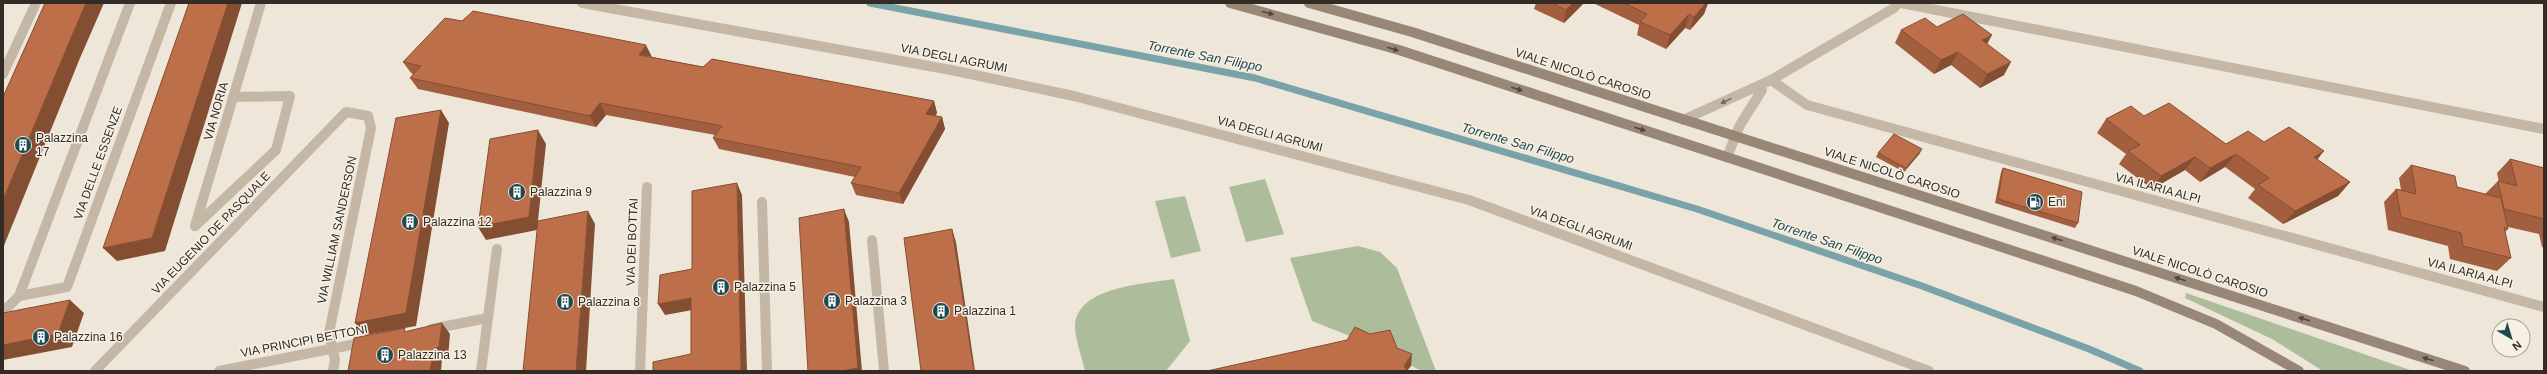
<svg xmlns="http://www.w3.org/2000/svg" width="2547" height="374" viewBox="0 0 2547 374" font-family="Helvetica,sans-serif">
  <rect width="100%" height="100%" fill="#eee6d8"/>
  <g fill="#adbc9a">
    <path d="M1265,179L1284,234L1246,242L1229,187Z"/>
    <path d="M1185,196L1201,251L1171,258L1155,201Z"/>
    <path d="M1358,246L1380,252L1397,268L1436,371H1422L1355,338L1312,321L1290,258Z"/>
    <path d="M1174,279L1190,341L1166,371H1085C1082,357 1075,339 1075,326C1077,286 1146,284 1174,279Z"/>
    <path d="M2186,293L2413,371H2323L2272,339L2185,298Z"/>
  </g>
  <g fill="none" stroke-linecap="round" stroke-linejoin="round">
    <path stroke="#7aa3a9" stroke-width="7" d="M870,3L1255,78L1697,209L1922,286L2089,349L2140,371"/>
    <g stroke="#c5b7a5" stroke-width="10">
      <path d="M582,3L951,70L1074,96L1469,200L1929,371"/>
      <path d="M1901,3L2544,129"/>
      <path d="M3,74L36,3"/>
      <path d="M1771,80L1807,105L2544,307"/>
      <path d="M762,202L767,371"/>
      <path d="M195,226L261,3"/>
      <path d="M195,226L276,150L290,96L233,97"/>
      <path d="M872,240L884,371"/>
      <path d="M19,296L67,287L171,3"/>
      <path d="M3,312L19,296L130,3"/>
      <path d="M431,329L488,318"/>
      <path d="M95,371L346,112L368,116L371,128L329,333L335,360L333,371"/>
      <path d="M219,371L366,342"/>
      <path d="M481,371L497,249"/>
      <path d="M640,371L647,187"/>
    </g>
    <g stroke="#c5b7a5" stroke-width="10">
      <path d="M1683,120L1771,80L1894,8L1898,3"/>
      <path d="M1727,157L1740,125L1762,90L1761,85"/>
    </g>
    <g stroke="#988677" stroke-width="10">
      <path d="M1230,3L1399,50L2136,291L2216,324L2299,371"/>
      <path d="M1309,3L1412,32L2465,371"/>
    </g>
  </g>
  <g fill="#a25f3f">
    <path d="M1536,3H1584L1564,23L1534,9Z"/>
    <path d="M1593,3H1708L1704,14L1690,30L1685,28L1666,49L1637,35L1639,25Z"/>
    <path d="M1937,27L1987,44L2004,75L1980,88L1951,65L1934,74L1895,43L1901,30Z"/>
    <path d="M652,57L703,67L934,101L937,113L935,116L942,117L945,129L903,204L856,195L851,183L855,177L719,149L713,138L715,135L606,115L596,127L418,89L410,78L413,74L411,73L403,62Z"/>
    <path d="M2144,116L2226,144L2264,142L2317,160L2350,182L2338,196L2283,224L2248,198L2255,189L2225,167L2200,182L2185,170L2152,189L2119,164L2126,154L2097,133L2106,119Z"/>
    <path d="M1878,153H1920L1904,172L1876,157Z"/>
    <path d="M2510,159L2544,168V248L2542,247L2539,234L2508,227V229L2505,232L2511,258L2497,271L2450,259L2448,246L2388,230L2384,202L2396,189L2401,190L2399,178L2411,165L2457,187L2485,194L2498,181L2499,182L2497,173Z"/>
    <path d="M2003,168L2078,223L2075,228L1995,203L2001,172Z"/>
  </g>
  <g fill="#844e33">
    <path d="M86,3H104L80,58L3,248V200L68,45Z"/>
    <path d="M228,3H242L165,251L117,261L103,248Z"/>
    <path d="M1573,3H1584L1564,23L1566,10Z"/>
    <path d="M1706,3H1708L1704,14L1690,30L1694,17Z"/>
    <path d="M1689,14L1685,28L1666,49L1670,35Z"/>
    <path d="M1992,35L1985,48L1982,40Z"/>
    <path d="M646,45L652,57L639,55Z"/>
    <path d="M1958,52L1951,65L1934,74L1941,60Z"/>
    <path d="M2011,62L2004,75L1980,88L1987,74Z"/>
    <path d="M934,101L937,113L929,126L926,114Z"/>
    <path d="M600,103L606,115L596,127L590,116Z"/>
    <path d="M441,110L449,123L416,326L366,335L355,323Z"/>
    <path d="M942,117L945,129L903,204L899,193Z"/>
    <path d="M538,130L546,144L537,230L486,240L478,227Z"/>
    <path d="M1922,149L1920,153L1904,172L1906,168Z"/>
    <path d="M2324,151L2313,165L2314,157Z"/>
    <path d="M2236,154L2225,167L2200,182L2210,168Z"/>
    <path d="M2195,157L2185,170L2152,189L2161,176Z"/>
    <path d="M2350,182L2338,196L2283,224L2295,211Z"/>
    <path d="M737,183L742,195L747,371H741Z"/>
    <path d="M844,209L849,222L862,371H842Z"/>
    <path d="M588,211L595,224L586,371H576Z"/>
    <path d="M952,229L956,242L975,371H974Z"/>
    <path d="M691,298L698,309L665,315L658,304Z"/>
    <path d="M70,300L84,313L72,347L3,360V345Z"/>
    <path d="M442,323L450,334L448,358L442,359L441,371H430L434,349Z"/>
    <path d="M1412,354L1411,366L1407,371H1404V366Z"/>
  </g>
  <g fill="#bc6f49" stroke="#844e33">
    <path d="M45,3H86L68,45L3,200V97Z"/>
    <path d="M189,3H228L152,238L103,248Z"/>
    <path d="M1552,3H1573L1566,10Z"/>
    <path d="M1624,3H1706L1694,17L1689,14L1670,35L1640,22L1647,14Z"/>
    <path d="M473,11L646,45L639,55L703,67L712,59L934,101L926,114L942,117L899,193L851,183L861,167L713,138L722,126L600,103L590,116L410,78L421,66L403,62L445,18L462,21Z"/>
    <path d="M1963,14L1992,35L1982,40L2011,62L1987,74L1958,52L1941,60L1901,30L1925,18L1937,27Z"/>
    <path d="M2169,103L2226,144L2248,131L2264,142L2289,127L2324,151L2314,157L2350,182L2295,211L2258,185L2269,178L2236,154L2210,168L2195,157L2161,176L2128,151L2140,145L2106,119L2131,106L2144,116Z"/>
    <path d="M441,110L406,313L355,323L396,118Z"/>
    <path d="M538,130L529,217L478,227L490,139Z"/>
    <path d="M1894,134L1922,149L1906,168L1878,153Z"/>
    <path d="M2510,159L2544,168V219L2504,209L2498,181L2517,186Z"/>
    <path d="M2411,165L2455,176L2457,187L2501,198L2508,229L2504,227L2511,258L2463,246L2461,233L2401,217L2396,189L2416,194Z"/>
    <path d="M2003,168L2082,192L2078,223L1998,199Z"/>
    <path d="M737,183L741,371H653V362L691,354V298L658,304L660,275L692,269V191Z"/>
    <path d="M844,209L858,368L842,371H808L799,218Z"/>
    <path d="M588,211L576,371H523L538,221Z"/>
    <path d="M952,229L974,371H921L904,238Z"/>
    <path d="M70,300L58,334L3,345V313Z"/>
    <path d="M442,323L439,347L434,349L430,371H348L354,338L405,328L404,332Z"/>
    <path d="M1355,327L1370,334L1390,330L1397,348L1412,354L1404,366L1407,371H1207L1347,340Z"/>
  </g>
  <defs><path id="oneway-solid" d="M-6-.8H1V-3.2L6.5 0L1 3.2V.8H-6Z"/></defs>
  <g fill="#51463e">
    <use href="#oneway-solid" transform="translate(1268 13) rotate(15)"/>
    <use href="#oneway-solid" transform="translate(1393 49) rotate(17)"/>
    <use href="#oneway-solid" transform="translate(1517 89) rotate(18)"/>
    <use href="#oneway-solid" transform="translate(1640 129) rotate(18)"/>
    <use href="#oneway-solid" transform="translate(2057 239) rotate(-162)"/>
    <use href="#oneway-solid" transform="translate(2180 279) rotate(-162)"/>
    <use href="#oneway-solid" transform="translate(2304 319) rotate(-162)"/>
    <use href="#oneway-solid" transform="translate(2428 359) rotate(-162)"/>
  </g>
  <use fill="#746a5f" href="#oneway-solid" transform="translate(1726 101) rotate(154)"/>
  <defs>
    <g id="building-disc" transform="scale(0.9)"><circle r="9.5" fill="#1f4850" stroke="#f7f0e4"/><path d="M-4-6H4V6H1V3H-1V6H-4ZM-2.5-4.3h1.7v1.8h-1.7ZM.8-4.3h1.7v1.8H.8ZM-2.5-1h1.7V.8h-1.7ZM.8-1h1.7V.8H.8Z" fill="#fff"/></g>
    <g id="fuel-disc" transform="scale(0.9)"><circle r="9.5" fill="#1f4850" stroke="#f7f0e4"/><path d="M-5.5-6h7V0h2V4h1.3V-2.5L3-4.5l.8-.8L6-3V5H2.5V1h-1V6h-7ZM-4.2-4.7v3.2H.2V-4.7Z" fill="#fff"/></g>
  </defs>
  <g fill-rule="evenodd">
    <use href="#building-disc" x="23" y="145"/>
    <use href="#building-disc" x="517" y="192"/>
    <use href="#fuel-disc" x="2035" y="202"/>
    <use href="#building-disc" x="410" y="222"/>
    <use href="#building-disc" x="721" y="287"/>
    <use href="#building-disc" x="832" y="301"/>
    <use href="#building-disc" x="565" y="302"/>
    <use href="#building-disc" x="941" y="311"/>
    <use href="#building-disc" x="41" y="337"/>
    <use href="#building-disc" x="385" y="355"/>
  </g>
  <g text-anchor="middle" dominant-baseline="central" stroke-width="3" stroke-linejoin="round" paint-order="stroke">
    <g font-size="12" fill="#322b26" stroke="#f7f0e4">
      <text transform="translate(954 58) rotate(11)">VIA DEGLI AGRUMI</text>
      <text transform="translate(1583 74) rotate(18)">VIALE NICOLÒ CAROSIO</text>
      <text transform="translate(216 111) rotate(-74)">VIA NORIA</text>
      <text transform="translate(1270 134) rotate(15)">VIA DEGLI AGRUMI</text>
      <text transform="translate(98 163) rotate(-70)">VIA DELLE ESSENZE</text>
      <text transform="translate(1892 173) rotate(18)">VIALE NICOLÒ CAROSIO</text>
      <text transform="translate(2158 188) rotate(15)">VIA ILARIA ALPI</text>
      <text transform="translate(1581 228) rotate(20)">VIA DEGLI AGRUMI</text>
      <text transform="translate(337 230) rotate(-78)">VIA WILLIAM SANDERSON</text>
      <text transform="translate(211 233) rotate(-46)">VIA EUGENIO DE PASQUALE</text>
      <text transform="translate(632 242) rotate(-88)">VIA DEI BOTTAI</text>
      <text transform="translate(2200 272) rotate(18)">VIALE NICOLÒ CAROSIO</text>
      <text transform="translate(2470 273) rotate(15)">VIA ILARIA ALPI</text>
      <text transform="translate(304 341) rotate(-11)">VIA PRINCIPI BETTONI</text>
    </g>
    <g font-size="12" fill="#322b26" stroke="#f7f0e4" text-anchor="start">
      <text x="36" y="138">Palazzina<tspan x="36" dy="14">17</tspan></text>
      <text x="530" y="192">Palazzina 9</text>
      <text x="2048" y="202">Eni</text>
      <text x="423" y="222">Palazzina 12</text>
      <text x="734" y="287">Palazzina 5</text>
      <text x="845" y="301">Palazzina 3</text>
      <text x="578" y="302">Palazzina 8</text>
      <text x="954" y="311">Palazzina 1</text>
      <text x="54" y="337">Palazzina 16</text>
      <text x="398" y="355">Palazzina 13</text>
    </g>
    <g font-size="13" font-style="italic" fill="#1f4850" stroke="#f7f0e4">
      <text transform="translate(1205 56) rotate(11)">Torrente San Filippo</text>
      <text transform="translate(1518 143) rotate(16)">Torrente San Filippo</text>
      <text transform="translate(1827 241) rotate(19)">Torrente San Filippo</text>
    </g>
  </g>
  <rect width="2547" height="374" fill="none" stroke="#322b26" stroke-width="8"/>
  <g transform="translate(2511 338) rotate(142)"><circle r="19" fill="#f7f0e4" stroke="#a8a198"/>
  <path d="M0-3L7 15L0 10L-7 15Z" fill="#1f4850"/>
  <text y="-6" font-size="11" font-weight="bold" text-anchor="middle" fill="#322b26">N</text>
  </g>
</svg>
